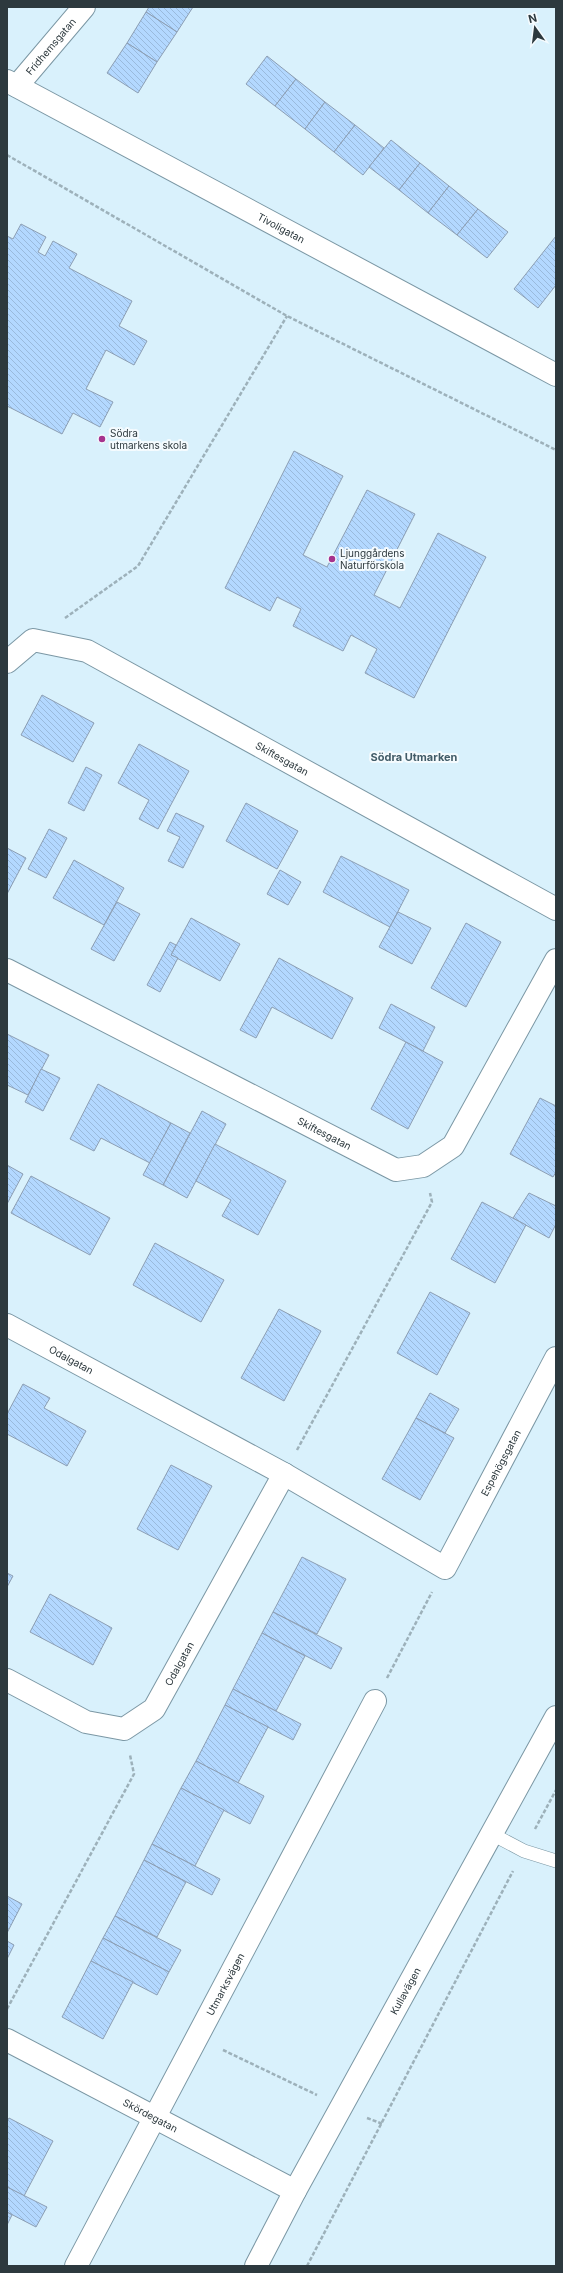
<svg xmlns="http://www.w3.org/2000/svg" width="563" height="2273" viewBox="0 0 563 2273" font-family="Inter,sans-serif">
  <defs>
    <pattern id="building-back-hatch" width="6" height="6" patternUnits="userSpaceOnUse"><rect width="6" height="6" fill="#b3d8ff"/><path d="M-1 5l2 2M0 0l6 6M5-1l2 2" fill="none" stroke="#9abadc"/></pattern>
  </defs>
  <rect width="100%" height="100%" fill="#d9f1fc"/>
  <g fill="url(#building-back-hatch)" stroke="#8c9eb3">
    <path d="M149,7H193L177,32L146,12Z"/>
    <path d="M146,12L177,32L157,62L127,43Z"/>
    <path d="M127,43L157,62L138,93L107,73Z"/>
    <path d="M267,56L296,79L275,106L246,84Z"/>
    <path d="M296,79L325,102L305,129L275,106Z"/>
    <path d="M325,102L355,125L334,152L305,129Z"/>
    <path d="M355,125L384,148L363,175L334,152Z"/>
    <path d="M391,140L420,163L399,190L369,167Z"/>
    <path d="M420,163L449,186L428,213L399,190Z"/>
    <path d="M449,186L478,209L457,235L428,213Z"/>
    <path d="M478,209L508,232L487,258L457,235Z"/>
    <path d="M21,224L46,237L38,252L45,256L53,241L77,254L69,268L132,301L119,326L147,341L134,365L106,350L86,389L113,402L100,427L73,413L62,434L7,406V236L13,239Z"/>
    <path d="M556,236V285L538,308L514,289Z"/>
    <path d="M294,451L343,476L303,555L327,567L367,490L415,514L374,595L400,608L438,533L486,557L414,698L365,673L377,649L351,635L343,651L293,626L301,609L277,597L270,611L225,588Z"/>
    <path d="M42,695L94,723L73,762L21,735Z"/>
    <path d="M139,744L189,771L158,829L139,819L149,800L118,783Z"/>
    <path d="M86,767L102,775L84,811L68,803Z"/>
    <path d="M246,803L298,831L277,869L226,841Z"/>
    <path d="M176,813L204,826L183,868L168,861L180,837L167,831Z"/>
    <path d="M49,829L67,838L46,878L28,869Z"/>
    <path d="M7,848L26,858L7,894Z"/>
    <path d="M341,856L409,890L390,927L323,892Z"/>
    <path d="M74,860L124,888L104,925L53,898Z"/>
    <path d="M280,870L301,882L288,905L267,894Z"/>
    <path d="M117,902L140,914L114,961L91,949Z"/>
    <path d="M398,912L431,928L412,964L379,947Z"/>
    <path d="M191,918L240,944L220,981L171,955Z"/>
    <path d="M466,923L501,942L466,1007L431,988Z"/>
    <path d="M170,942L176,945L171,955L178,958L160,992L147,985Z"/>
    <path d="M279,958L353,998L332,1039L272,1007L256,1038L240,1030Z"/>
    <path d="M391,1004L435,1027L423,1051L379,1028Z"/>
    <path d="M7,1034L49,1055L28,1095L7,1085Z"/>
    <path d="M406,1042L443,1062L408,1129L371,1109Z"/>
    <path d="M41,1069L60,1078L43,1111L25,1102Z"/>
    <path d="M98,1084L171,1123L150,1163L101,1138L94,1151L70,1139Z"/>
    <path d="M540,1098L556,1106V1172L553,1177L510,1154Z"/>
    <path d="M202,1111L226,1124L187,1198L163,1185Z"/>
    <path d="M171,1123L190,1133L163,1185L143,1175Z"/>
    <path d="M215,1144L286,1181L258,1235L222,1216L231,1200L196,1181Z"/>
    <path d="M7,1165L23,1174L7,1204Z"/>
    <path d="M31,1176L110,1218L90,1255L11,1213Z"/>
    <path d="M529,1193L556,1206V1224L549,1238L513,1218Z"/>
    <path d="M482,1202L526,1225L495,1283L451,1259Z"/>
    <path d="M155,1243L224,1280L201,1322L133,1285Z"/>
    <path d="M430,1292L470,1313L437,1375L397,1353Z"/>
    <path d="M279,1309L321,1331L284,1401L241,1378Z"/>
    <path d="M23,1384L50,1398L44,1408L86,1431L67,1466L7,1434V1414Z"/>
    <path d="M430,1393L459,1409L445,1433L416,1418Z"/>
    <path d="M416,1418L454,1438L420,1500L382,1479Z"/>
    <path d="M171,1465L212,1486L178,1550L137,1529Z"/>
    <path d="M302,1557L346,1579L317,1634L273,1612Z"/>
    <path d="M7,1573L13,1576L7,1587Z"/>
    <path d="M50,1594L112,1628L93,1665L30,1632Z"/>
    <path d="M273,1612L342,1648L331,1669L262,1633Z"/>
    <path d="M262,1633L305,1656L276,1711L233,1689Z"/>
    <path d="M233,1689L301,1724L293,1740L225,1705Z"/>
    <path d="M225,1705L268,1727L238,1783L196,1761Z"/>
    <path d="M196,1761L264,1796L250,1824L181,1788Z"/>
    <path d="M181,1788L224,1810L195,1866L152,1844Z"/>
    <path d="M152,1844L220,1879L212,1895L144,1860Z"/>
    <path d="M144,1860L186,1882L157,1937L115,1916Z"/>
    <path d="M7,1896L22,1904L7,1933Z"/>
    <path d="M115,1916L181,1950L169,1972L103,1938Z"/>
    <path d="M103,1938L169,1972L157,1995L91,1961Z"/>
    <path d="M7,1941L14,1945L7,1959Z"/>
    <path d="M91,1961L133,1982L103,2039L62,2017Z"/>
    <path d="M9,2118L53,2141L24,2196L7,2187V2121Z"/>
    <path d="M7,2187L47,2207L36,2227L7,2212Z"/>
    <path d="M7,2212L12,2215L7,2225Z"/>
  </g>
  <g fill="none" stroke-linecap="round" stroke-linejoin="round">
    <g stroke="#7b97a4" stroke-width="14">
      <path id="lane" d="M492,1834L524,1851L556,1861"/>
    </g>
    <g stroke="#7b97a4" stroke-width="24">
      <g id="street">
        <path id="s1" d="M7,81L556,375"/>
        <path id="s2" d="M17,86L84,7"/>
        <path id="s3" d="M7,662L33,640L87,651L556,909"/>
        <path id="s4" d="M7,970L396,1170L423,1166L453,1146L556,960"/>
        <path id="s5" d="M7,1325L284,1474L445,1568L556,1358"/>
        <path id="s6" d="M7,1680L86,1722L124,1729L154,1709L284,1474"/>
        <path id="s7" d="M7,2040L295,2191"/>
        <path id="s8" d="M76,2266L375,1701"/>
      </g>
    </g>
    <g stroke="#7b97a4" stroke-width="24">
      <g id="secondary">
        <path id="s9" d="M256,2266L295,2191L556,1717"/>
      </g>
    </g>
    <g stroke="#9db1ba" stroke-width="2.5" stroke-dasharray="4 2" stroke-linecap="butt">
      <path d="M7,155L287,316L556,450"/>
      <path d="M65,618L138,566L287,316"/>
      <path d="M297,1450L432,1202L430,1193"/>
      <path d="M387,1678L432,1592"/>
      <path d="M535,1829L556,1790"/>
      <path d="M7,2009L134,1774L130,1755"/>
      <path d="M223,2050L317,2095"/>
      <path d="M367,2118L383,2124"/>
      <path d="M307,2266L513,1871"/>
    </g>
    <use href="#lane" stroke="#fff" stroke-width="13"/>
    <use href="#street" stroke="#fff" stroke-width="22"/>
    <use href="#secondary" stroke="#fff" stroke-width="22"/>
  </g>
  <g fill="#a6338e" stroke="#f5fbfe" stroke-width="1.5">
    <circle cx="102" cy="439" r="4"/>
    <circle cx="332" cy="559" r="4"/>
  </g>
  <g text-anchor="middle" dominant-baseline="central" stroke-width="4" stroke-linejoin="round" paint-order="stroke">
    <g font-size="10" fill="#2d393e" stroke="#f5fbfe">
      <text stroke="none"><textPath href="#s2" startOffset="52">Fridhemsgatan</textPath></text>
      <text stroke="none"><textPath href="#s1" startOffset="311">Tivoligatan</textPath></text>
      <text stroke="none"><textPath href="#s3" startOffset="312">Skiftesgatan</textPath></text>
      <text stroke="none"><textPath href="#s4" startOffset="357">Skiftesgatan</textPath></text>
      <text stroke="none"><textPath href="#s5" startOffset="73">Odalgatan</textPath></text>
      <text stroke="none"><textPath href="#s5" startOffset="620">Espehögsgatan</textPath></text>
      <text stroke="none"><textPath href="#s6" startOffset="216">Odalgatan</textPath></text>
      <text stroke="none"><textPath href="#s8" startOffset="319">Utmarksvägen</textPath></text>
      <text stroke="none"><textPath href="#s9" startOffset="313">Kullavägen</textPath></text>
      <text stroke="none"><textPath href="#s7" startOffset="162">Skördegatan</textPath></text>
    </g>
    <g font-size="10" fill="#2d393e" stroke="#f5fbfe" text-anchor="start">
      <text x="110" y="433">Södra<tspan x="110" dy="12">utmarkens skola</tspan></text>
      <text x="340" y="553">Ljunggårdens<tspan x="340" dy="12">Naturförskola</tspan></text>
    </g>
    <g font-size="11" font-weight="bold" fill="#425c68" stroke="#f5fbfe">
      <text x="414" y="757">Södra Utmarken</text>
    </g>
  </g>
  <rect width="563" height="2273" fill="none" stroke="#2d393e" stroke-width="16"/>
  <g transform="translate(535 28) rotate(346)" stroke="#f5fbfe" stroke-width="3" paint-order="stroke">
  <path d="M0-3L7 15L0 10L-7 15Z" fill="#2d393e"/>
  <text y="-6" font-size="11" font-weight="bold" text-anchor="middle" fill="#2d393e">N</text>
  </g>
</svg>
